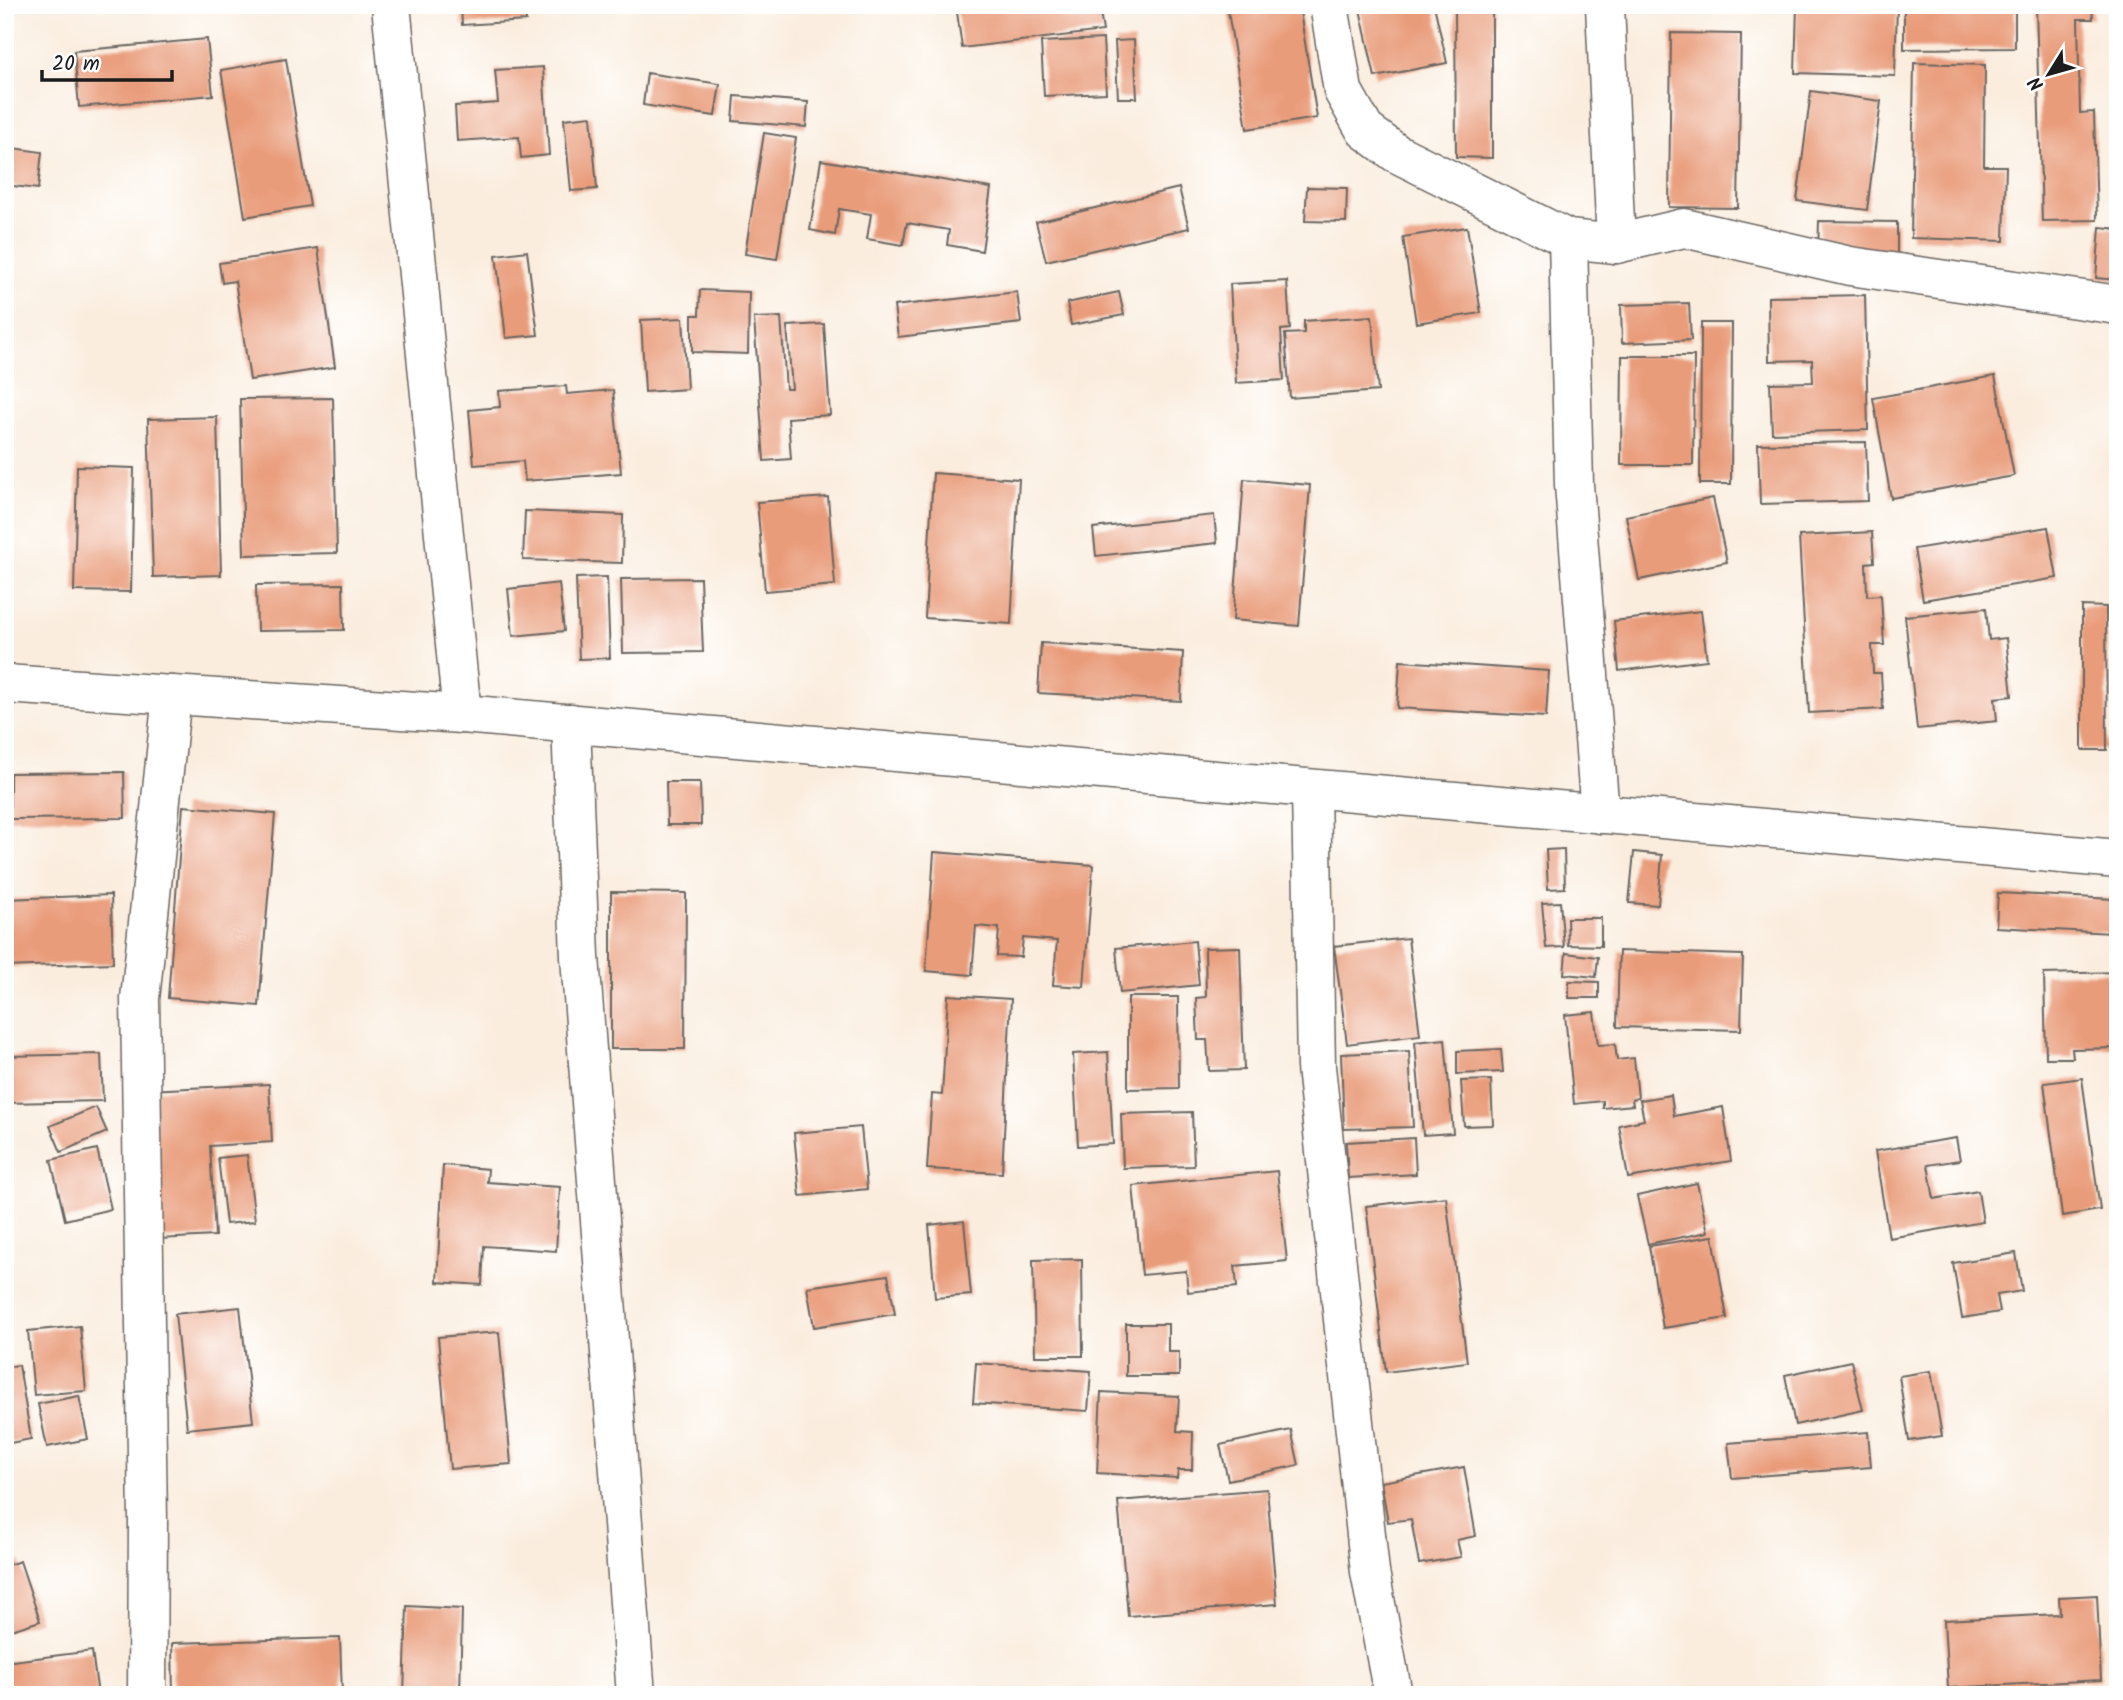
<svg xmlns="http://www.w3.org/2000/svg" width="2123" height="1700" viewBox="0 0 2123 1700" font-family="Kalam,sans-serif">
  <rect width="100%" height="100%" fill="#fff"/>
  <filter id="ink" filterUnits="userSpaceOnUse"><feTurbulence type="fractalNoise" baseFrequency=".0143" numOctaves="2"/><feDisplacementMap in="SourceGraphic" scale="14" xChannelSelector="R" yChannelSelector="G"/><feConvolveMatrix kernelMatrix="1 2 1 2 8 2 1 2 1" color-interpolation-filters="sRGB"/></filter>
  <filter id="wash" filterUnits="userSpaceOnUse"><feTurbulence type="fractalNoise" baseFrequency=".00686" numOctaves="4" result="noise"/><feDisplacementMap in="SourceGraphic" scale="28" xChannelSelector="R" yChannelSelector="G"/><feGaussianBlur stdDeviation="1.57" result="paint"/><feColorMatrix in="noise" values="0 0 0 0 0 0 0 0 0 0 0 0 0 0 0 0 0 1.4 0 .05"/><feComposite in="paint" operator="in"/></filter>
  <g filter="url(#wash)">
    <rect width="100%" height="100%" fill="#faedde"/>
    <g id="blocks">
      <g fill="#e99c7a">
        <path d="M461,5H525L526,21L462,25Z"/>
        <path d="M956,5H1099L1103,31L962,48Z"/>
        <path d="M1227,5H1299L1317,118L1247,129Z"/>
        <path d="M1359,5H1434L1447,63L1375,77Z"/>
        <path d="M1455,5H1492V158L1456,157Z"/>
        <path d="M1797,5H1897L1895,76L1795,73Z"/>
        <path d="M1904,5H2015V48L1904,49Z"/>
        <path d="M2036,5H2092L2093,19H2078L2080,113L2094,112L2097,220L2042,221Z"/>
        <path d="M1671,33L1741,34L1738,208L1669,207Z"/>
        <path d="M207,39L213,95L79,107L74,51Z"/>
        <path d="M1103,39L1106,93L1044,96L1041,42Z"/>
        <path d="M1134,40L1137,98H1118L1115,41Z"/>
        <path d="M286,59L310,206L245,217L221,70Z"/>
        <path d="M1914,63L1985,65L1984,166H2006L2004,241L1911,238Z"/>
        <path d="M543,67L549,155L521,158L519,137L457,141L455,106L498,103L495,70Z"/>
        <path d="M647,73L720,84L715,116L643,105Z"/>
        <path d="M1811,91L1881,101L1867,210L1797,201Z"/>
        <path d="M735,96L808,102L806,127L733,121Z"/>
        <path d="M591,116L597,189L571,191L564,119Z"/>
        <path d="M764,133L796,138L777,259L745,254Z"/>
        <path d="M5,147L42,152L38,189L5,185Z"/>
        <path d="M821,160L991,188L982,251L947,245L949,230L907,223L903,245L867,239L871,214L839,209L835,235L810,230Z"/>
        <path d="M1307,187L1347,188L1346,222L1305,221Z"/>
        <path d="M1179,188L1189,228L1046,261L1036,222Z"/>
        <path d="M1819,221L1897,222V254L1818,253Z"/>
        <path d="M1467,227L1481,313L1416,323L1403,237Z"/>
        <path d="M2100,227L2118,229V280L2096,278Z"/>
        <path d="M318,248L335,367L250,380L235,281L222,283L219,263Z"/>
        <path d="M527,251L538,335L506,338L496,255Z"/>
        <path d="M1287,281L1290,329L1281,330L1284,380L1236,383L1230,284Z"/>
        <path d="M700,290L749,292L748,354L692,352V315H699Z"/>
        <path d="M1017,292L1021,323L898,337L894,306Z"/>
        <path d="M1119,292L1124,315L1071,325L1067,303Z"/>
        <path d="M1865,295L1868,430L1772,433L1770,383L1813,382L1812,360L1769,361L1768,297Z"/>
        <path d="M1689,303L1691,340L1622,343L1621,305Z"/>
        <path d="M1372,316L1378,391L1290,398L1285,334L1304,333V321Z"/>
        <path d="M781,317L786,389H792L787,326L824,324L830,415L788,418L791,459L764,461L754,318Z"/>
        <path d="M683,318L687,389L645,392L641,320Z"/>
        <path d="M1701,323H1732L1731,484H1700Z"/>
        <path d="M1622,356H1694L1693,465H1621Z"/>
        <path d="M1995,376L2014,476L1891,498L1873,398Z"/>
        <path d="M566,386L567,394L613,390L621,473L525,481L523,461L474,465L469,410L500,407L499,391Z"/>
        <path d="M333,398L337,553L244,555L240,399Z"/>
        <path d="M217,417L221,575L153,577L148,419Z"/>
        <path d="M1866,442L1868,501L1760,504L1758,444Z"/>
        <path d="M77,466L134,468L131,592L74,591Z"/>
        <path d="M933,473L1019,479L1011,624L925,618Z"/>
        <path d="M1244,479L1310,485L1299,626L1233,620Z"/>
        <path d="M828,497L835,585L765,591L757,502Z"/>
        <path d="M1713,498L1727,562L1639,580L1626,516Z"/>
        <path d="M525,511L623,515L622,563L523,560Z"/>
        <path d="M1214,515L1217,543L1096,556L1093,528Z"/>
        <path d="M2048,527L2057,578L1923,600L1914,549Z"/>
        <path d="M1872,532L1874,562L1866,563L1867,596L1881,595L1884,645H1872L1873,673H1881L1883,709L1809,713L1799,536Z"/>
        <path d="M607,577L610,658L579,659L576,578Z"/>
        <path d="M700,578L703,652L623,653L621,579Z"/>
        <path d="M559,583L564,631L513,636L508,589Z"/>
        <path d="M343,584L344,630L257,631L256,585Z"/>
        <path d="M2082,606L2106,607L2107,750H2082Z"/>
        <path d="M1986,608L1989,640L2006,638L2012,696L1995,698L1997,721L1917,729L1905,616Z"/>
        <path d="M1701,611L1707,660L1619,671L1614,621Z"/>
        <path d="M1041,643L1183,652L1181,701L1038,693Z"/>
        <path d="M1400,661L1549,671L1546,717L1397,708Z"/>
        <path d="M124,772L125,818L10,819V773Z"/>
        <path d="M666,782H700L701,825H667Z"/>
        <path d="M183,806L275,814L259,1006L168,998Z"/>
        <path d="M1564,849L1565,888L1548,889L1546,850Z"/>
        <path d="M934,852L1093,865L1084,987L1053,985L1057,941L1023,938L1021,957L997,956L999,928L976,926L972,975L926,971Z"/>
        <path d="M1634,852L1662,855L1658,905L1629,903Z"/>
        <path d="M611,892L686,893L685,1049H611Z"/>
        <path d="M1998,893L2114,899L2112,933L1996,927Z"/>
        <path d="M111,895L113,963L5,967V899Z"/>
        <path d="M1560,902L1564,947L1546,948L1542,903Z"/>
        <path d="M1567,918H1601V946L1568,945Z"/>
        <path d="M1408,938L1420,1035L1347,1044L1334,946Z"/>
        <path d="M1195,941L1199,985L1120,993L1116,948Z"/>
        <path d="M1240,947L1244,1070L1209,1071L1207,1040H1198L1196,998L1206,997L1205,948Z"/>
        <path d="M1619,951L1743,955L1741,1030L1617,1027Z"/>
        <path d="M1566,953L1598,957L1596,977L1564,974Z"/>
        <path d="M2118,972V1048L2072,1049L2073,1058H2046L2044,974Z"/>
        <path d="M1569,981L1599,982V998H1569Z"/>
        <path d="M948,995L1011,999L1002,1173L927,1169L932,1094L942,1095Z"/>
        <path d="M1128,997H1178L1179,1088L1128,1089Z"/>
        <path d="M1594,1012L1598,1045L1615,1044L1617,1060L1634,1058L1638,1098L1632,1099L1633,1105L1603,1108V1101L1574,1104L1565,1015Z"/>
        <path d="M1445,1039L1453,1133L1423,1135L1415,1042Z"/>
        <path d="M1501,1049L1503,1072L1457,1074V1051Z"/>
        <path d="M1409,1051L1413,1127L1344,1129L1341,1054Z"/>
        <path d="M1108,1052L1113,1144L1078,1146L1073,1054Z"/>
        <path d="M101,1054L103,1101L5,1103V1056Z"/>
        <path d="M2082,1078L2100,1210L2062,1216L2044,1083Z"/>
        <path d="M1491,1080L1493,1125L1464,1126L1461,1081Z"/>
        <path d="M269,1084L272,1142L210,1146L215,1236L159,1239L149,1090Z"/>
        <path d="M1671,1095L1674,1116L1723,1107L1731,1161L1628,1178L1619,1125L1644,1120L1640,1100Z"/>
        <path d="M96,1107L107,1132L61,1152L50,1126Z"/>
        <path d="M1192,1112L1194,1166L1123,1168L1121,1114Z"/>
        <path d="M861,1127L867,1189L800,1196L794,1133Z"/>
        <path d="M1414,1138L1416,1174L1348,1178L1346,1142Z"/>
        <path d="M1956,1138L1960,1160L1928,1165L1934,1199L1978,1191L1983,1222L1889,1238L1875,1151Z"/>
        <path d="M97,1149L111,1209L65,1220L51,1160Z"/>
        <path d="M247,1155L255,1221L226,1224L218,1158Z"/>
        <path d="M443,1165L488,1169L487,1182L560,1187L556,1251L484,1246L482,1285L437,1282Z"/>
        <path d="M1277,1171L1287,1261L1235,1266L1237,1287L1188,1292L1186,1271L1142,1275L1133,1186Z"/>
        <path d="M1697,1183L1708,1232L1648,1244L1637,1196Z"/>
        <path d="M1446,1197L1467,1362L1386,1372L1366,1206Z"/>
        <path d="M964,1221L971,1295L935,1298L929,1225Z"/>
        <path d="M1713,1236L1727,1318L1663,1328L1649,1246Z"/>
        <path d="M2016,1253L2022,1291L1997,1295L2000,1312L1962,1318L1953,1263Z"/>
        <path d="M1082,1259L1083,1356H1035L1033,1260Z"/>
        <path d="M888,1275L895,1314L814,1327L807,1287Z"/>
        <path d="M240,1307L253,1422L187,1429L175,1314Z"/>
        <path d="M1126,1324H1168V1352H1179V1376H1126Z"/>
        <path d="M80,1326L86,1391L34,1395L28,1331Z"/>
        <path d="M499,1332L511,1464L450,1469L438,1337Z"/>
        <path d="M1851,1361L1863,1410L1795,1425L1785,1375Z"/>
        <path d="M976,1363L1091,1371L1088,1411L973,1403Z"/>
        <path d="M19,1365L31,1439L5,1444V1367Z"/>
        <path d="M1931,1371L1942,1436L1909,1441L1899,1376Z"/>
        <path d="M1101,1392L1179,1396L1177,1431L1193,1432L1192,1470H1178L1177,1478L1097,1473Z"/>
        <path d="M79,1396L88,1439L47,1447L38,1404Z"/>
        <path d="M1291,1430L1299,1465L1228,1480L1220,1445Z"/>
        <path d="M1868,1432L1871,1467L1732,1478L1728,1443Z"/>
        <path d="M1464,1467L1476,1536L1457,1540L1461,1557L1419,1564L1411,1519L1388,1522L1381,1482Z"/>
        <path d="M1267,1489L1277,1604L1128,1616L1118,1501Z"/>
        <path d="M20,1561L40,1621L5,1632V1566Z"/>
        <path d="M2097,1595L2101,1680L1948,1688L1944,1620L2060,1614L2059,1597Z"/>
        <path d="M407,1606L462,1609L460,1695H404Z"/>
        <path d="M340,1638L342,1695H173L172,1643Z"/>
        <path d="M92,1651L98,1695H5V1662Z"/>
      </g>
    </g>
  </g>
  <g filter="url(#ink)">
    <use href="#blocks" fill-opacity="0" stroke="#6a6560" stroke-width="2"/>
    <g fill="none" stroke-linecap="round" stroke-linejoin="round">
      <g stroke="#6a6560" stroke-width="41">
        <g id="street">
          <path d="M1329,5L1343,91L1365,130L1396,153L1568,239L1616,244L1684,228L1850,266L2118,305"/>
          <path d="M1605,5L1616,244"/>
          <path d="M1568,239L1574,485L1600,814"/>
          <path d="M571,723L580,957L636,1695"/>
          <path d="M1311,789L1316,1067L1370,1572L1393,1695"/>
          <path d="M147,1695L148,1520L140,999L172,695"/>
        </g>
      </g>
      <g stroke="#6a6560" stroke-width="41">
        <path id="secondary" d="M391,5L462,714"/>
      </g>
      <g stroke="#6a6560" stroke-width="41">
        <path id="primary" d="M5,684L462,714L2118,859"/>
      </g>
      <use href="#street" stroke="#fff" stroke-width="38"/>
      <use href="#secondary" stroke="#fff" stroke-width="38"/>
      <use href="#primary" stroke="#fff" stroke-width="38"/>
    </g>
  </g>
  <rect width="2123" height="1700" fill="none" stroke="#fff" stroke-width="28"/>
  <g transform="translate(2049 74) rotate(233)" stroke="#ffffff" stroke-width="5" paint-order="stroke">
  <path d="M0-5L12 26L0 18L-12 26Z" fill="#1c1c1c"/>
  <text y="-10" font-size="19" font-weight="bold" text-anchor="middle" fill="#1c1c1c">N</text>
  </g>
  <path d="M42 70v10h130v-10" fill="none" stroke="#1c1c1c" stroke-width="3.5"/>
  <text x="52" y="70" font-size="21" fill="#1c1c1c" stroke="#ffffff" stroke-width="5" paint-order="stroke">20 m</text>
</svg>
